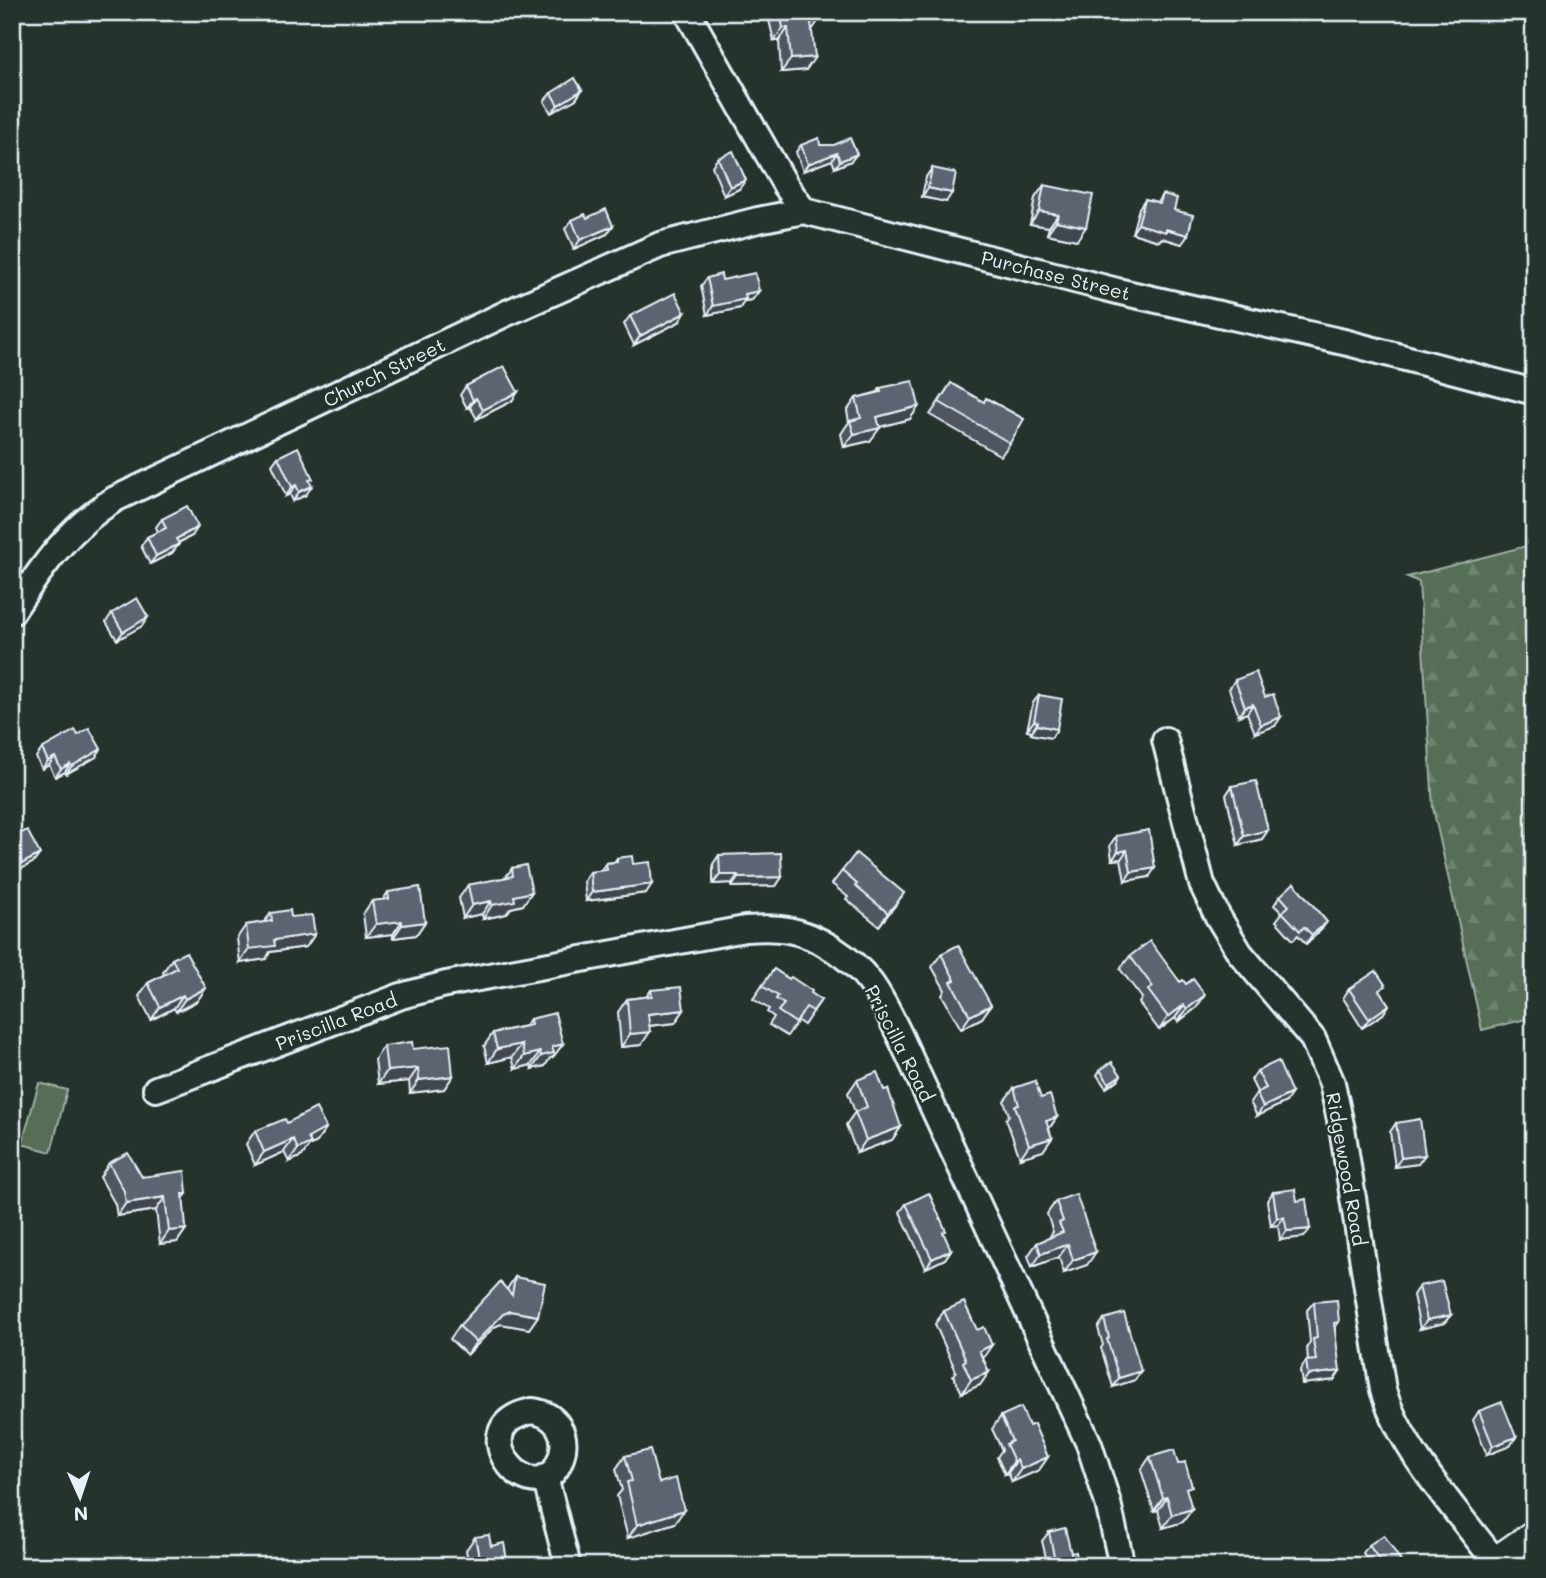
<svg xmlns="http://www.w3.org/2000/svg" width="1546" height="1578" viewBox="0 0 1546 1578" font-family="Mali,sans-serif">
  <defs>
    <pattern id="forest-firs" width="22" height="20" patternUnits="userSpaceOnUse" patternTransform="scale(1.75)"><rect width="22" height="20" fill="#546e54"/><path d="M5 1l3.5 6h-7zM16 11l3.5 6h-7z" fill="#6d836d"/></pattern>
  </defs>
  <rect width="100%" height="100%" fill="#26332d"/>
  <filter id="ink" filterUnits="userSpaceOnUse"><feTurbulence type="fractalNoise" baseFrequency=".0143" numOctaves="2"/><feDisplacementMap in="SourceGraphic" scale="14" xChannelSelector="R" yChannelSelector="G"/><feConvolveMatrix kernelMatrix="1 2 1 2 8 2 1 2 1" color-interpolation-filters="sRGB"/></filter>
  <g filter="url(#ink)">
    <path fill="url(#forest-firs)" stroke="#9eb0a6" stroke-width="2" d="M1534,544V1017L1482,1030L1433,808L1419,582L1407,577Z"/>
    <path fill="#546e54" stroke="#9eb0a6" stroke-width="2" d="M39,1083L67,1090L51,1152L22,1144Z"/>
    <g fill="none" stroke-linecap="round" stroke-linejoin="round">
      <g stroke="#e8f1f8" stroke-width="30">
        <g id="minor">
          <path d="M687,12L786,186L804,211L1117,291L1348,343L1534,392"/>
          <path d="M12,612C41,568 69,527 115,499L507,313L660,245L758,220L804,211"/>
          <path d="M1165,740L1202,884L1217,915L1240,953L1313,1039L1332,1083L1343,1134L1383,1390C1401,1450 1459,1513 1497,1564"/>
          <path d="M156,1089L401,996L446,984L745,929C759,928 774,927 788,930C817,935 852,958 870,982C882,998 890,1016 899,1034L1089,1444L1108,1503L1122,1566"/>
          <path d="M532,1411C556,1414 569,1434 561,1458C539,1522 454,1427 532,1411Z"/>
          <path d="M545,1477L568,1566"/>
        </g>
      </g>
      <g stroke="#e8f1f8" stroke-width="40">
        <path id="highway" d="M1495,1566L1534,1539"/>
      </g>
      <use href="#minor" stroke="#26332d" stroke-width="24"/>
      <use href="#highway" stroke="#26332d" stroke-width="35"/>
    </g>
    <g fill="#4f5661" stroke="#e8f1f8" stroke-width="2">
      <path d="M767,12H817L812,29L806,70L781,72L779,41H774Z"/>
      <path d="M582,90L576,99L551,113L544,101L551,93Z"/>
      <path d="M801,145H834L851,161L835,168L832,160L803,171L796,152Z"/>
      <path d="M718,158L739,189L724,196L712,166Z"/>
      <path d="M932,168L946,202L922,197L926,177Z"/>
      <path d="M1044,185L1077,240L1047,234L1049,227L1030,224L1035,198Z"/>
      <path d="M1163,194L1174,210L1182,244L1162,238L1159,241L1132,233L1139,208L1145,199L1157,202Z"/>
      <path d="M587,218L607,234L574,249L565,229L572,220Z"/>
      <path d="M707,278L722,280L759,291L752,300L744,301L740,308L707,315L701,286Z"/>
      <path d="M630,316L679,322L634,345L624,324Z"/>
      <path d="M951,383L1010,443L1001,456L930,415Z"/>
      <path d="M466,386L512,401L477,419L470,407L467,408L460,395Z"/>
      <path d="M880,388L919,406L910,419L879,427L870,441L844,447L841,434L849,422L847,411L856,398L878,392Z"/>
      <path d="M278,457L310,482L306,495L293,501L290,494L286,496L272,465Z"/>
      <path d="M162,519L192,536L178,543L179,544L172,553L150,564L141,546L147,537L158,532L156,527Z"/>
      <path d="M112,613L148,617L142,626L117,640L106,622Z"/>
      <path d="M1235,680L1275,726L1255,733L1247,713L1239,716L1229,689Z"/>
      <path d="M1039,695L1057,729L1051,738L1031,734L1032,731L1027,730L1033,703Z"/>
      <path d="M78,735L96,757L66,774L65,772L55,777L49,765L42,769L36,757L42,749Z"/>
      <path d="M1232,786L1268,830L1262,839L1238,845L1226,795Z"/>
      <path d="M1116,836L1149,877L1125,881L1121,859L1112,860L1110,845Z"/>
      <path d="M719,855L782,877L776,886L732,887V883L713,884V864Z"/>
      <path d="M617,858L633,864L646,893L586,901L584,881L590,872L600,871L606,863L614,862Z"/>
      <path d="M512,868L523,905L511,908L506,914L483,919L482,914L463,918L459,898L468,885L505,878Z"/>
      <path d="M842,871L904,893L879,926L846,899L848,897L832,884Z"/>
      <path d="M388,892L425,922L416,935L393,938V934L366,937L363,914L372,901L383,900Z"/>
      <path d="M1280,896L1321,930L1306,944L1298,935L1293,940L1276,921L1282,913L1274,905Z"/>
      <path d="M271,913L291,917L315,934L306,947L270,952L266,959L240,963L237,938L246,925L264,922Z"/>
      <path d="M941,954L991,1005L982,1018L961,1029L942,995L945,990L932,967Z"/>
      <path d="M1130,956L1186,984L1196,1008L1178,1022L1175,1018L1159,1030L1139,1003L1142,998L1120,969Z"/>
      <path d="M172,959L206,988L197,1001L176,1012L174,1008L151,1020L139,996L148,983L164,975L163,972Z"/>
      <path d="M774,969L821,1000L804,1025L798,1021L787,1036L769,1025L774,1017L767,1012L769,1009L753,999Z"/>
      <path d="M1349,989L1381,993L1389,1005L1383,1014L1362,1028L1343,998Z"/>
      <path d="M651,990L684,1010L675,1023L649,1026L641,1045L621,1047L618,1012L627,999L646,997Z"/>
      <path d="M530,1019L563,1044L553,1057L550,1058L545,1066L532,1069L531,1065L515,1069L512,1057L488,1063L484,1046L493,1033L525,1026Z"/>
      <path d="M384,1046L453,1076L444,1089L410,1093L409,1081L378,1084L375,1059Z"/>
      <path d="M1100,1070L1118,1080L1106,1088L1097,1075Z"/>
      <path d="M1257,1071L1286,1102L1257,1116L1250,1102L1257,1092L1251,1080Z"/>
      <path d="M857,1080L901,1127L892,1140L857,1153L846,1125L855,1112L848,1093Z"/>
      <path d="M1014,1088L1041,1098L1057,1117L1049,1129L1052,1138L1043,1151L1020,1158L1006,1119L1009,1115L1004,1101Z"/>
      <path d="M287,1123L326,1128L317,1142L309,1146L302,1156L289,1162L284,1152L255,1165L246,1144L255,1131Z"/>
      <path d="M1396,1123L1418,1164L1395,1167L1390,1132Z"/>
      <path d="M109,1163L187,1194L183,1199L186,1229L177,1242L160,1244L156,1210L117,1216L115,1204L100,1177Z"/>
      <path d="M1273,1192L1304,1237L1280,1240L1278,1225L1271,1226L1267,1201Z"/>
      <path d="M1056,1201L1087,1265L1064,1273L1059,1257L1032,1267L1028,1256L1037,1243L1051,1237L1050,1236L1053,1232L1047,1214Z"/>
      <path d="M906,1204L943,1234L951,1250L945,1259L926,1268L900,1212Z"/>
      <path d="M515,1277L538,1316L529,1329L501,1324L494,1327L467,1355L450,1339L459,1326L507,1289Z"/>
      <path d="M1419,1286L1444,1323L1420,1329L1413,1295Z"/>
      <path d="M1314,1302L1339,1322L1335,1328L1334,1380L1302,1384L1300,1370L1306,1361H1308L1307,1347L1310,1342L1307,1310Z"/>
      <path d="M944,1311L983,1358L989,1372L980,1385L962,1393L953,1375L956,1371L935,1324Z"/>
      <path d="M1104,1319L1135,1380L1113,1387L1101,1348L1103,1345L1098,1328Z"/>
      <path d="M1479,1411L1516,1437L1510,1446L1487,1455L1473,1420Z"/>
      <path d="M1001,1416L1029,1426L1048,1457L1039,1470L1012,1482L1008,1473L1005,1474L997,1457L1002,1450L992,1429Z"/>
      <path d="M625,1456L659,1483L675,1523L628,1538L617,1496L622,1490L616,1469Z"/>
      <path d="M1150,1457L1187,1493L1192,1509L1183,1522L1163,1528L1158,1510L1154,1511L1141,1470Z"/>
      <path d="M1049,1532L1071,1553L1079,1566H1048L1042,1541Z"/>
      <path d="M475,1537L491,1546L508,1566H469L466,1550Z"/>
      <path d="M1369,1545L1404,1566H1372L1363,1553Z"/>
    </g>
    <g fill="#40464f" stroke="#e8f1f8" stroke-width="2">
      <path d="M819,20L810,33L811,22Z"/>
      <path d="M783,28H788L779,41H774Z"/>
      <path d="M815,57L806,70L781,72L791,59Z"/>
      <path d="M582,90L576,99L551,113L558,105Z"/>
      <path d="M837,153L832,160L803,171L808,164Z"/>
      <path d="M857,154L851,161L835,168L840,161Z"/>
      <path d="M746,180L739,189L724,196L730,187Z"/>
      <path d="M928,188L952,193L946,202L922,197Z"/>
      <path d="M1039,211L1058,214L1049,227L1030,224Z"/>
      <path d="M1056,221L1086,227L1077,240L1047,234Z"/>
      <path d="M1138,224L1166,229L1188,235L1182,244L1162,238L1159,241L1132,233Z"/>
      <path d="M613,226L607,234L574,249L580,240Z"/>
      <path d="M759,291L752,300L744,301L740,308L707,315L713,306L745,294Z"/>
      <path d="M685,313L679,322L634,345L640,336Z"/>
      <path d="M518,392L512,401L477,419L483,410Z"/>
      <path d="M476,398L470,407L467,408L473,400Z"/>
      <path d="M919,406L910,419L868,430L877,417Z"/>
      <path d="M880,428L870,441L844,447L854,434Z"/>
      <path d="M296,485L290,494L286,496L292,487Z"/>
      <path d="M312,486L306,495L293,501L299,492Z"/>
      <path d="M198,527L192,536L169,547L176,539Z"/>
      <path d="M179,544L172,553L150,564L156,556Z"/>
      <path d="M148,617L142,626L117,640L123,632Z"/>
      <path d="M1253,704L1247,713L1239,716L1245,707Z"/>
      <path d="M1281,717L1275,726L1255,733L1261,725Z"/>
      <path d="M1034,721L1038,722L1032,731L1027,730Z"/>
      <path d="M1037,725L1057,729L1051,738L1031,734Z"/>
      <path d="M101,749L96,757L66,774L72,766Z"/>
      <path d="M55,757L49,765L42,769L48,761Z"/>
      <path d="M70,764L65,772L55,777L61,769Z"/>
      <path d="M1268,830L1262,839L1238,845L1244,836Z"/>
      <path d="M1127,850L1121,859L1112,860L1118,852Z"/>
      <path d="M40,854L34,862L12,874V870L14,868Z"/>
      <path d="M1155,868L1149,877L1125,881L1131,872Z"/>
      <path d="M720,875H738L732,883L713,884Z"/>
      <path d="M782,877L776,886L732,887L738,878Z"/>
      <path d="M652,884L646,893L586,901L592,892Z"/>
      <path d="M532,892L523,905L511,908L506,914L483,919L492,905L514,896Z"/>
      <path d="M904,893L895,906L879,926L888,913Z"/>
      <path d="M491,901L482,914L463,918L472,905Z"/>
      <path d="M402,921L393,934L366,937L376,924Z"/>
      <path d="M425,922L416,935L393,938L402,925Z"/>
      <path d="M1327,922L1321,930L1306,944L1312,935Z"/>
      <path d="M315,934L306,947L270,952L266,959L240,963L249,949L274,940Z"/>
      <path d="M206,988L197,1001L176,1012L185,999Z"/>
      <path d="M183,995L174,1008L151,1020L160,1007Z"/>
      <path d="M1205,995L1196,1008L1178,1022L1187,1009Z"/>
      <path d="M991,1005L982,1018L961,1029L970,1016Z"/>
      <path d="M1184,1005L1175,1018L1159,1030L1168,1017Z"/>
      <path d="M1389,1005L1383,1014L1362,1028L1369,1019Z"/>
      <path d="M684,1010L675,1023L638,1027L648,1014Z"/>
      <path d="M650,1032L641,1045L621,1047L630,1034Z"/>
      <path d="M522,1044L512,1057L488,1063L497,1049Z"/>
      <path d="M563,1044L553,1057L550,1058L545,1066L532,1069L541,1056L552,1047Z"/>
      <path d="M540,1052L531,1065L515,1069L524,1056Z"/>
      <path d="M418,1068L409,1081L378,1084L387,1071Z"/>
      <path d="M1121,1075L1118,1080L1106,1088L1109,1083Z"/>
      <path d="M453,1076L444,1089L410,1093L419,1080Z"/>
      <path d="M1292,1093L1286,1102L1257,1116L1263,1107Z"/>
      <path d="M1057,1117L1048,1130L1046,1121Z"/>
      <path d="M901,1127L892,1140L857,1153L866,1140Z"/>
      <path d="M326,1128L317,1142L309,1146L302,1156L289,1162L298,1149L308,1138Z"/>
      <path d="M1052,1138L1043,1151L1020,1158L1029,1145Z"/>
      <path d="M293,1139L284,1152L255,1165L264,1152Z"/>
      <path d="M1425,1155L1418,1164L1395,1167L1401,1158Z"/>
      <path d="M165,1197L156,1210L117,1216L126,1203Z"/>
      <path d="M1284,1217L1278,1225L1271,1226L1277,1218Z"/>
      <path d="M186,1229L177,1242L160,1244L169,1231Z"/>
      <path d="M1310,1229L1304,1237L1280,1240L1287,1231Z"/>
      <path d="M1068,1244L1059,1257L1032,1267L1041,1254Z"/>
      <path d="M951,1250L945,1259L926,1268L932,1259Z"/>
      <path d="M1096,1252L1087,1265L1064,1273L1073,1260Z"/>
      <path d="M510,1311L538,1316L529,1329L501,1324L494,1327L467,1355L476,1342L503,1314Z"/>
      <path d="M1451,1315L1444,1323L1420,1329L1427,1320Z"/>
      <path d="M992,1345L983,1358L979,1351Z"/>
      <path d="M1141,1371L1135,1380L1113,1387L1119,1378Z"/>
      <path d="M1340,1371L1334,1380L1302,1384L1308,1375Z"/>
      <path d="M989,1372L980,1385L962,1393L971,1380Z"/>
      <path d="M1516,1437L1510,1446L1487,1455L1493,1446Z"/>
      <path d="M1048,1457L1039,1470L1012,1482L1021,1469Z"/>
      <path d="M1017,1460L1008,1473L1005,1474L1014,1461Z"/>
      <path d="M1167,1497L1158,1510L1154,1511L1163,1498Z"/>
      <path d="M1192,1509L1183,1522L1163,1528L1172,1515Z"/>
      <path d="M684,1510L675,1523L628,1538L637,1525Z"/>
    </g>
    <g fill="#5c6471" stroke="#e8f1f8" stroke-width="2">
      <path d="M780,12H817L819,20L811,22L815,57L791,59L788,28H783Z"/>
      <path d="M575,78L582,90L558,105L551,93Z"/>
      <path d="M819,138L820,145H834L850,138L857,154L840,161L837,153L808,164L801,145Z"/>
      <path d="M733,151L746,180L730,187L718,158Z"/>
      <path d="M932,168L956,173L952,193L928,188Z"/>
      <path d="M1044,185L1093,195L1086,227L1056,221L1058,214L1039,211Z"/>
      <path d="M1163,194L1177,198L1174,210L1193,215L1188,235L1166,229V232L1138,224L1145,199L1160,203Z"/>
      <path d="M606,209L613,226L580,240L572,220L585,214L587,218Z"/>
      <path d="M755,273L759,291L745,294L746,299L713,306L707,278L721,274L722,280Z"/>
      <path d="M675,293L685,313L640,336L630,316Z"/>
      <path d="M504,366L518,392L483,410L476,398L473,400L466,386Z"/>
      <path d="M913,381L919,406L877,417L880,428L854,434L850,421L861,418L856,398L881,392L880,388Z"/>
      <path d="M951,383L984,402L986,398L1024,419L1010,443L939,402Z"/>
      <path d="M298,447L313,479L309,480L312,486L299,492L296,485L292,487L278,457Z"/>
      <path d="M187,506L198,527L176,539L179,544L156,556L147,537L166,528L162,519Z"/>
      <path d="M137,598L148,617L123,632L112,613Z"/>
      <path d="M1256,672L1265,697L1273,694L1281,717L1261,725L1253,704L1245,707L1235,680Z"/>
      <path d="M1039,695L1062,699L1057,729L1037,725L1038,722L1034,721Z"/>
      <path d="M89,728L101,749L72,766L70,764L61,769L55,757L48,761L42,749L75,730L78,735Z"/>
      <path d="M1256,781L1268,830L1244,836L1232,786Z"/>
      <path d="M27,830L40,854L14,868L12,865V838Z"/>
      <path d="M1149,830L1155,868L1131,872L1127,850L1118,852L1116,836Z"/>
      <path d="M781,853L782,877L738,878V875H720L719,855Z"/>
      <path d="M856,853L904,893L888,913L855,886L857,884L842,871Z"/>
      <path d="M632,856L633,864L650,862L652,884L592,892L590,872L607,870L606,863L617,862V858Z"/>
      <path d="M526,865L532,892L514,896L515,901L492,905L491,901L472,905L468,885L513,876L512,868Z"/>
      <path d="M1294,883L1327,922L1312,935L1304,927L1300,931L1282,912L1289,906L1280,896Z"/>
      <path d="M420,887L425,922L402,925V921L376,924L372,901L389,899L388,892Z"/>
      <path d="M290,910L291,917L312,915L315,934L274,940L275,946L249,949L246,925L272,921L271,913Z"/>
      <path d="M1150,941L1180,982L1183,980L1186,984L1193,979L1205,995L1187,1009L1184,1005L1168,1017L1148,990L1153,987L1130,956Z"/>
      <path d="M958,945L991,1005L970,1016L951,982L955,980L941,954Z"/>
      <path d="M186,952L206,988L185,999L183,995L160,1007L148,983L177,968L172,959Z"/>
      <path d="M774,969L789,979L791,977L812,991L811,993L821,1000L813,1011L806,1007L796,1023L778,1011L784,1004L776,999L778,996L762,986Z"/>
      <path d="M1376,971L1386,986L1379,990L1389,1005L1369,1019L1349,989Z"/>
      <path d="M681,987L684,1010L648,1014L650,1032L630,1034L627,999L652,996L651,990Z"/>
      <path d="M555,1013L563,1044L552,1047L554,1053L541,1056L540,1052L524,1056L522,1044L497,1049L493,1033L531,1025L530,1019Z"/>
      <path d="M412,1042L413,1049L450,1045L453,1076L419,1080L418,1068L387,1071L384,1046Z"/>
      <path d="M1278,1061L1292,1093L1263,1107L1256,1093L1266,1088L1257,1071Z"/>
      <path d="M1112,1062L1121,1075L1109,1083L1100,1070Z"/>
      <path d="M877,1072L884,1090L888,1089L901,1127L866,1140L855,1112L867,1107L857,1080Z"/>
      <path d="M1035,1081L1041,1098L1050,1095L1057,1117L1046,1121L1052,1138L1029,1145L1015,1106L1019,1105L1014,1088Z"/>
      <path d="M316,1108L326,1128L308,1138L311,1143L298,1149L293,1139L264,1152L255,1131L285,1119L287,1123Z"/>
      <path d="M1420,1119L1425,1155L1401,1158L1396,1123Z"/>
      <path d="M128,1153L142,1177L185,1171L187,1194H183L186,1229L169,1231L165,1197L126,1203L124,1191L109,1163Z"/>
      <path d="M1295,1189L1297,1201L1306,1199L1310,1229L1287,1231L1284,1217L1277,1218L1273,1192Z"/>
      <path d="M929,1193L946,1231L943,1232L951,1250L932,1259L906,1204Z"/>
      <path d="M1076,1194L1096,1252L1073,1260L1068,1244L1041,1254L1037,1243L1063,1232L1059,1223L1063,1221L1056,1201Z"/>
      <path d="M515,1277L545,1283L538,1316L510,1311L503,1314L476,1342L459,1326L500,1282L512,1295Z"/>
      <path d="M1442,1281L1451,1315L1427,1320L1419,1286Z"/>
      <path d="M1337,1300L1339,1322L1334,1323L1340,1371L1308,1375L1306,1361L1316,1360L1313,1339L1317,1338L1314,1302Z"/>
      <path d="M964,1302L977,1330L984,1327L992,1345L979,1351L989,1372L971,1380L963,1362L966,1360L944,1311Z"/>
      <path d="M1124,1313L1141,1371L1119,1378L1107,1339L1109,1338L1104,1319Z"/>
      <path d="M1502,1402L1516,1437L1493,1446L1479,1411Z"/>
      <path d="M1021,1407L1029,1426L1034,1424L1048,1457L1021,1469L1017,1460L1014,1461L1006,1444L1012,1441L1001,1416Z"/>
      <path d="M650,1450L659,1483L676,1478L684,1510L637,1525L627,1482L632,1481L625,1456Z"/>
      <path d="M1174,1450L1178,1464L1185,1462L1192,1486L1186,1488L1192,1509L1172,1515L1167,1497L1163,1498L1150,1457Z"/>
      <path d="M1065,1528L1071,1553L1076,1552L1079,1566H1056L1049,1532Z"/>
      <path d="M489,1535L491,1546L504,1543L508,1566H477L476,1557H479L475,1537Z"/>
      <path d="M1384,1535L1404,1566H1380L1382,1564L1369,1545Z"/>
    </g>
  </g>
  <g text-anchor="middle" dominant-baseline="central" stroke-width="5" stroke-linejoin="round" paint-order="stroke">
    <g font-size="19" fill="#e8f1f8" stroke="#26332d">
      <text transform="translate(1056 275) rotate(14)">Purchase Street</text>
      <text transform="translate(384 372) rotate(-26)">Church Street</text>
      <text transform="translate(336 1021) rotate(-21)">Priscilla Road</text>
      <text transform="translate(900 1043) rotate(63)">Priscilla Road</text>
      <text transform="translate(1347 1169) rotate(80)">Ridgewood Road</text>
    </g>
  </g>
  <rect width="1546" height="1578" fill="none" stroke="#26332d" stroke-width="42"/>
  <rect x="21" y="21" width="1504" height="1536" fill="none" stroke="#e8f1f8" stroke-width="2.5" filter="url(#ink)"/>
  <g transform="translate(80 1497) rotate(177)" stroke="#26332d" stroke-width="5" paint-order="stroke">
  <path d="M0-5L12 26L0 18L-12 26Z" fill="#e8f1f8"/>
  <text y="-10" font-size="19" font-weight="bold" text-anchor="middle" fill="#e8f1f8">N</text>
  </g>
</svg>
